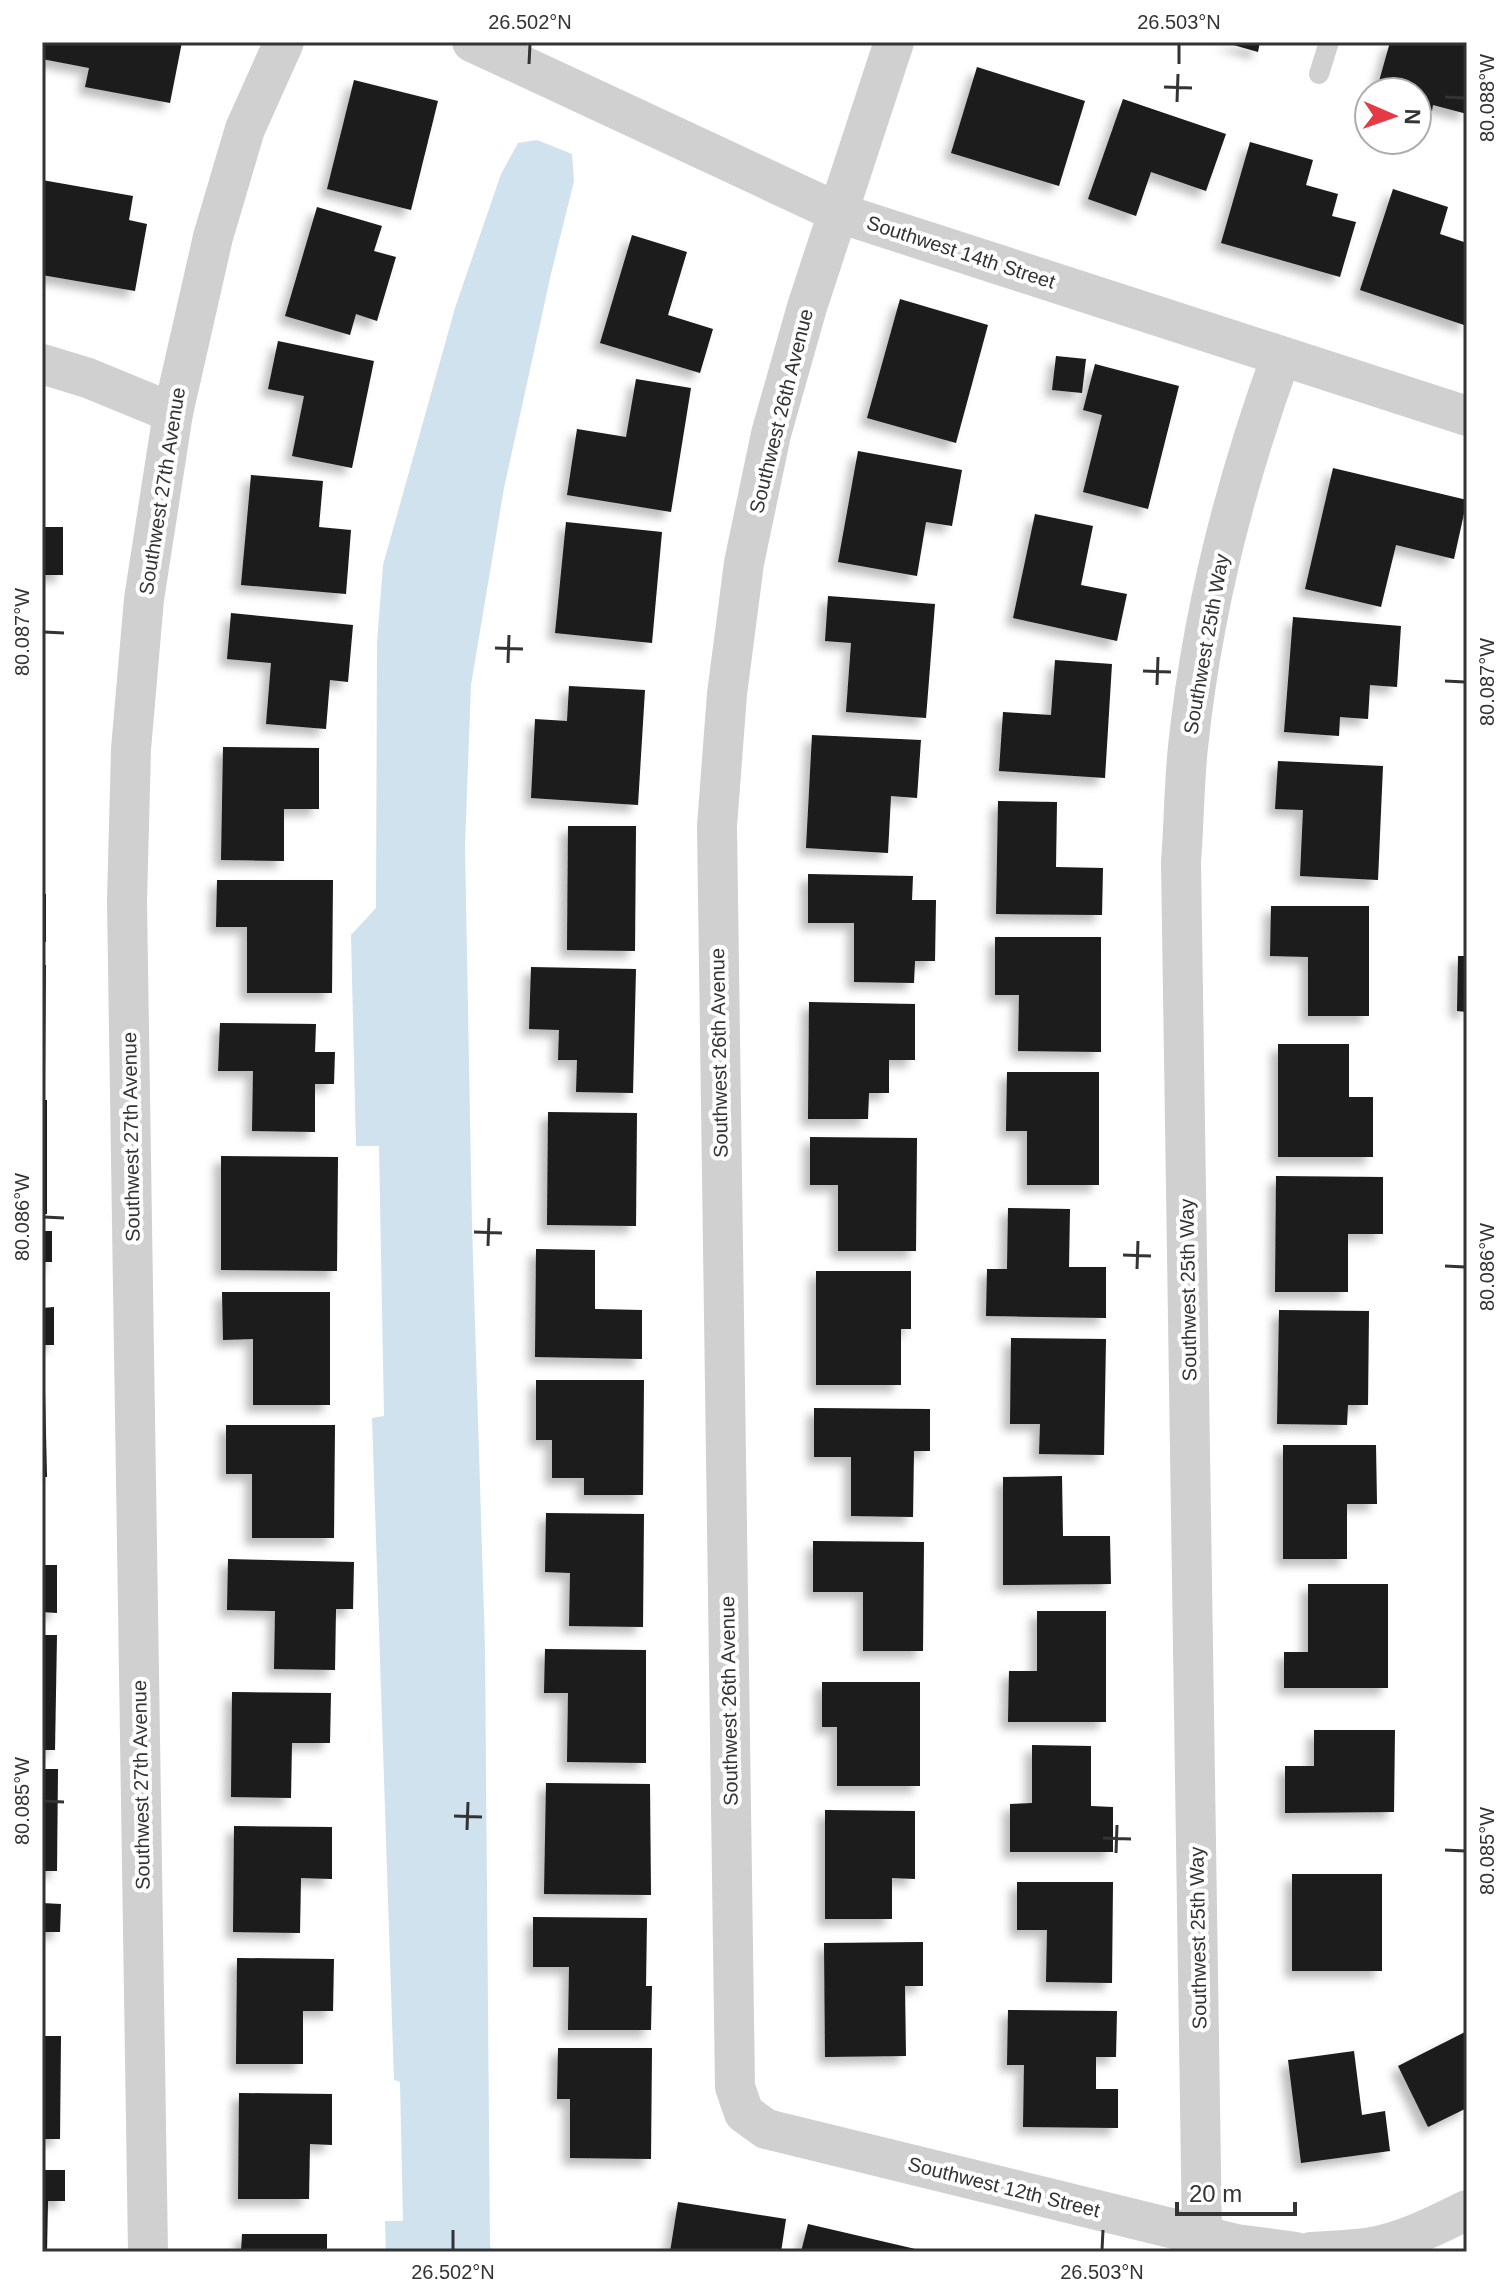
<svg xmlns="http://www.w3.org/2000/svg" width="1509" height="2294" viewBox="0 0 1509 2294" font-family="Helvetica,sans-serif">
  <defs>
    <filter id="shadow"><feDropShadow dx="-7" dy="7" stdDeviation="4" flood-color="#0004"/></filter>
  </defs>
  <rect width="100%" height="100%" fill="#fff"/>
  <path fill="#cfe2ee" d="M537,140L572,154L574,181L551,274L504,488L471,685L465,846L472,1225L485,1648L490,2246L493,2252H386L385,2221H403L400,2082L394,2080L372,1418L384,1416L379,1146H356L351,935L376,908L377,643L383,565L455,308L501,174L518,143Z"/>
  <g fill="#1a1a1a" filter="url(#shadow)">
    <path d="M42,42H182L170,103L85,87L89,68L42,59Z"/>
    <path d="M1223,42H1260L1258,52Z"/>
    <path d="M1390,42H1467V114L1433,105L1432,111L1417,107V92H1376Z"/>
    <path d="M977,67L1085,101L1059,186L951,153Z"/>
    <path d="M354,80L438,101L411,210L327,189Z"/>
    <path d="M1123,99L1226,134L1206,191L1151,172L1136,216L1088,199Z"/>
    <path d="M1250,142L1313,160L1306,185L1338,194L1332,216L1356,222L1340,277L1221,243Z"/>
    <path d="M42,180L133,196L129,220L147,224L135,291L42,275Z"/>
    <path d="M1393,189L1448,207L1440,234L1467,243V326L1360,290Z"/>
    <path d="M317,207L382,226L374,251L396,257L377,321L356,314L350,335L285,316Z"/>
    <path d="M632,235L687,252L668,315L713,329L700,373L600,343Z"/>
    <path d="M900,299L988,325L956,443L867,418Z"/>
    <path d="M278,341L374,361L352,468L292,456L304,396L268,389Z"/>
    <path d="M1056,356L1086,359L1082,393L1052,390Z"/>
    <path d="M1095,364L1179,386L1148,509L1083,492L1102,415L1083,410Z"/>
    <path d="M636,379L691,388L671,512L567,495L577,429L626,437Z"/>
    <path d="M858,451L962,470L952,526L926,522L917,576L838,562Z"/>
    <path d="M1333,468L1467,500L1454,559L1396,545L1381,607L1305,589Z"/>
    <path d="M251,475L323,481L319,527L351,530L346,594L241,585Z"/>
    <path d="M1035,514L1093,526L1081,585L1127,594L1117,641L1013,618Z"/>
    <path d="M566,522L662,532L652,643L555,633Z"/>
    <rect x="42" y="527" width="21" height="48"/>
    <path d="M828,596L935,604L926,718L846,712L851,643L825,641Z"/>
    <path d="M231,613L353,625L348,682L330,680L326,729L266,724L271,663L227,659Z"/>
    <path d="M1293,617L1401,626L1397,687L1370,685L1368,719L1340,717L1339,736L1284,732Z"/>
    <path d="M1055,660L1112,664L1105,778L999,771L1003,712L1051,715Z"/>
    <path d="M569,686L645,690L638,805L531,798L535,719L567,721Z"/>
    <path d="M812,735L921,740L917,798L891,796L888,853L806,848Z"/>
    <path d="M223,747L319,748V809H284V861L221,860Z"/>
    <path d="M1278,761L1383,766L1378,880L1300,876L1303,810L1275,809Z"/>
    <path d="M998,801L1057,802L1056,867L1103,868L1102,915L996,914Z"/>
    <path d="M568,826H636L635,951L567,950Z"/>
    <path d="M808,874L913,876L912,900H936L935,961H915L914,983L854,982V923H808Z"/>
    <path d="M217,880H333L332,993H247V927H216Z"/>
    <rect x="42" y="894" width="4" height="48"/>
    <path d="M1271,906H1369V1016H1308V957L1270,956Z"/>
    <path d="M995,937H1101V1052L1018,1051L1019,995H995Z"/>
    <path d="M1458,956H1467V1012L1457,1011Z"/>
    <path d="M42,965H46L45,1078H42Z"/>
    <path d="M531,967L636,969L633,1093L576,1092L577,1060H558L559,1030L529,1029Z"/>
    <path d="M809,1002L915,1004V1060H889V1093H869L868,1119H808Z"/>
    <path d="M220,1023L316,1024L315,1052H335L334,1084H315V1132L252,1131L253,1071H218Z"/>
    <path d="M1278,1044H1349V1097H1373V1157H1278Z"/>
    <path d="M1007,1072H1099V1185H1027V1131H1006Z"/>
    <rect x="42" y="1100" width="5" height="114"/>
    <path d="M548,1112L637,1113L636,1226L547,1225Z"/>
    <path d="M810,1137L917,1138L916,1251H838V1185H810Z"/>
    <path d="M221,1156L338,1157L337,1271L221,1270Z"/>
    <path d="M1276,1176L1383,1177V1234H1348V1292H1275Z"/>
    <path d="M1008,1208L1070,1209L1069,1267H1106V1318L986,1316L987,1269H1007Z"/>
    <rect x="42" y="1231" width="10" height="31"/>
    <path d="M536,1249L595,1250V1309L642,1310V1359L535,1357Z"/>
    <path d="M816,1271H911V1329H901V1385H816Z"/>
    <path d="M222,1292H330V1405H253V1339L223,1340Z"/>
    <path d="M54,1307V1345H42V1308Z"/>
    <path d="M1279,1310L1369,1311L1368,1405H1348L1347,1425L1277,1424Z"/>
    <path d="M1011,1338L1106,1339L1104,1455L1039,1454L1040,1424H1010Z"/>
    <path d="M536,1380H644L643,1495H584V1478H552V1440H536Z"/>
    <path d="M42,1391H45L47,1477H42Z"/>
    <path d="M814,1408L930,1409V1451H914L913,1517L851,1516V1457H814Z"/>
    <path d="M226,1425H335L334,1538H252V1474H226Z"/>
    <path d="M1283,1445H1376L1377,1504H1347V1559H1283Z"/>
    <path d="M1062,1476L1063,1536H1110L1111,1584L1003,1585V1477Z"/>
    <path d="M546,1513L644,1514L643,1627L569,1626L570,1573L545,1572Z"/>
    <path d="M813,1541L924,1542L923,1651H863V1592H813Z"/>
    <path d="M228,1559L354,1562L353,1609H336L335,1670L274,1669L275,1611L227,1610Z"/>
    <path d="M42,1565H57V1613L42,1612Z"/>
    <path d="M1308,1584H1388V1688H1284V1652H1308Z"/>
    <path d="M1037,1611H1106V1722H1008L1009,1671H1037Z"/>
    <path d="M42,1635H57L55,1750H42Z"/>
    <path d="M545,1649L646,1650V1763L567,1762L568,1693H544Z"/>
    <path d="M822,1682H920V1786H837V1727H822Z"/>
    <path d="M232,1692L331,1693L330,1743H292L291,1798L231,1797Z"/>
    <path d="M1314,1730H1395L1394,1812L1285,1813V1766H1314Z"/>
    <path d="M1032,1745L1091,1746V1806L1113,1807V1852H1010V1804L1032,1803Z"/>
    <path d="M42,1769H58L57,1871H42Z"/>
    <path d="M546,1783L650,1784L651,1895L544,1894Z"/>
    <path d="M825,1810L915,1811V1879L892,1878V1919H825Z"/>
    <path d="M234,1826L332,1827V1879L301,1878L300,1933L233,1932Z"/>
    <rect x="1292" y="1874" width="90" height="97"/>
    <path d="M1017,1882H1113L1112,1983L1046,1982L1047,1930H1017Z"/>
    <path d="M42,1903L61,1904L60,1932H42Z"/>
    <path d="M533,1917L647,1918L646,1986H652L651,2030H568L569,1967H533Z"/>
    <path d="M923,1942V1986H905L906,2056L825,2057L824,1943Z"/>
    <path d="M237,1958L334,1959L333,2011H303V2064H236Z"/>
    <path d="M1008,2010L1117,2011L1116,2057H1096V2089H1118V2128L1023,2127L1024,2065H1007Z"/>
    <path d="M1467,2031V2108L1428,2127L1398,2066Z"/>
    <path d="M42,2036H61L60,2139H42Z"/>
    <path d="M558,2048H652L651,2159L570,2158V2099H557Z"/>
    <path d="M1354,2051L1362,2115L1385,2111L1390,2151L1301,2163L1288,2060Z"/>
    <path d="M239,2093L332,2094V2145L310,2144L309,2199H238Z"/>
    <path d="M42,2170H65V2201H48L47,2252H42Z"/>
    <path d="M678,2202L786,2219L781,2252H670Z"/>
    <path d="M808,2224L924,2251V2252H801Z"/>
    <path d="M242,2234H327V2252H241Z"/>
  </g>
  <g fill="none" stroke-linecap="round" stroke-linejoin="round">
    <path stroke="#d0d0d0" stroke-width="20" d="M1319,74L1329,42"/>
    <g stroke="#d0d0d0" stroke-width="40">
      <path d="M472,42L839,213L1467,416"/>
      <path d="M894,42L807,307L771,434L744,563L727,694L717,826L735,2087L744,2113L766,2129L1236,2244L1296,2252"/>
      <path d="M42,364L88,378L173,413"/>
      <path d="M1202,2236L1181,862C1184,824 1184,785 1188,747C1202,613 1235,483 1281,357"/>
      <path d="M148,2252L127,901L131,749L144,599L173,413L213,237L245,129L284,42"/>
      <path d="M1311,2252C1330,2251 1349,2250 1367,2248C1403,2242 1435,2226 1467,2210"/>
    </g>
  </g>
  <path fill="none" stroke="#333" stroke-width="3" d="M529,64L530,44M1179,64V44M1164,87L1192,88M1445,97L1465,98M1177,102L1178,74M44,632L64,633M495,648L523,649M508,663L509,635M1143,671L1171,672M1445,681L1465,682M1157,685L1158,657M44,1217L64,1218M474,1232L502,1233M488,1246L489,1218M1123,1255L1151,1256M1445,1266L1465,1267M1137,1269L1138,1241M44,1801L64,1802M454,1816L482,1817M467,1830L468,1802M1103,1838L1131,1839M1445,1850L1465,1851M1116,1853L1117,1825M453,2250V2230M1102,2250L1103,2230"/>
  <g text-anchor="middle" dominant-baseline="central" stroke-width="8" stroke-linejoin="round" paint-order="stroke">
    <g font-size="20" fill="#333" stroke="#fff">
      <text transform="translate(961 252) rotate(18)">Southwest 14th Street</text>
      <text transform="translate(781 411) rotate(-76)">Southwest 26th Avenue</text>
      <text transform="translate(162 491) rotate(-81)">Southwest 27th Avenue</text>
      <text transform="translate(1206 644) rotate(-80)">Southwest 25th Way</text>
      <text transform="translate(719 1053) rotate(-91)">Southwest 26th Avenue</text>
      <text transform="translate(131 1137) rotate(-91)">Southwest 27th Avenue</text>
      <text transform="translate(1188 1290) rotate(-91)">Southwest 25th Way</text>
      <text transform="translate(729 1701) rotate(-91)">Southwest 26th Avenue</text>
      <text transform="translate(141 1785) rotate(-91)">Southwest 27th Avenue</text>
      <text transform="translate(1198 1938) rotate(-91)">Southwest 25th Way</text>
      <text transform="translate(1004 2187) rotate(14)">Southwest 12th Street</text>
    </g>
  </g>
  <rect width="1509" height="2294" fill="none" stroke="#ffffff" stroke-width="88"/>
  <g transform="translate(1393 116) rotate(92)"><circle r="38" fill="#ffffff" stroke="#adadad" stroke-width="2"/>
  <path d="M0-6L14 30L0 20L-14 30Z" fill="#e63946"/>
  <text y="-12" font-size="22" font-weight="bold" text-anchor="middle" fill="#333333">N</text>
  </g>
  <path d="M1177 2202v12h118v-12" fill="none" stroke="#333333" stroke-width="4"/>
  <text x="1189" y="2202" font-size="24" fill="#333333" stroke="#ffffff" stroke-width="6" paint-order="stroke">20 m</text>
  <rect x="44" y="44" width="1421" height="2206" fill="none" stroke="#333" stroke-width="3"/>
  <g font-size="20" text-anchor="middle" fill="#333">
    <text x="530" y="29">26.502°N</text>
    <text x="1179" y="29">26.503°N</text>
    <text transform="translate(1487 98) rotate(-90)" y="7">80.088°W</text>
    <text transform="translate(22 632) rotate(-90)" y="7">80.087°W</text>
    <text transform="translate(1487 682) rotate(-90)" y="7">80.087°W</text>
    <text transform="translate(22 1217) rotate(-90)" y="7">80.086°W</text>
    <text transform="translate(1487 1267) rotate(-90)" y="7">80.086°W</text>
    <text transform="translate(22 1801) rotate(-90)" y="7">80.085°W</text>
    <text transform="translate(1487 1851) rotate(-90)" y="7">80.085°W</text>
    <text x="453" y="2279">26.502°N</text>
    <text x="1102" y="2279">26.503°N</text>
  </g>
</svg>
